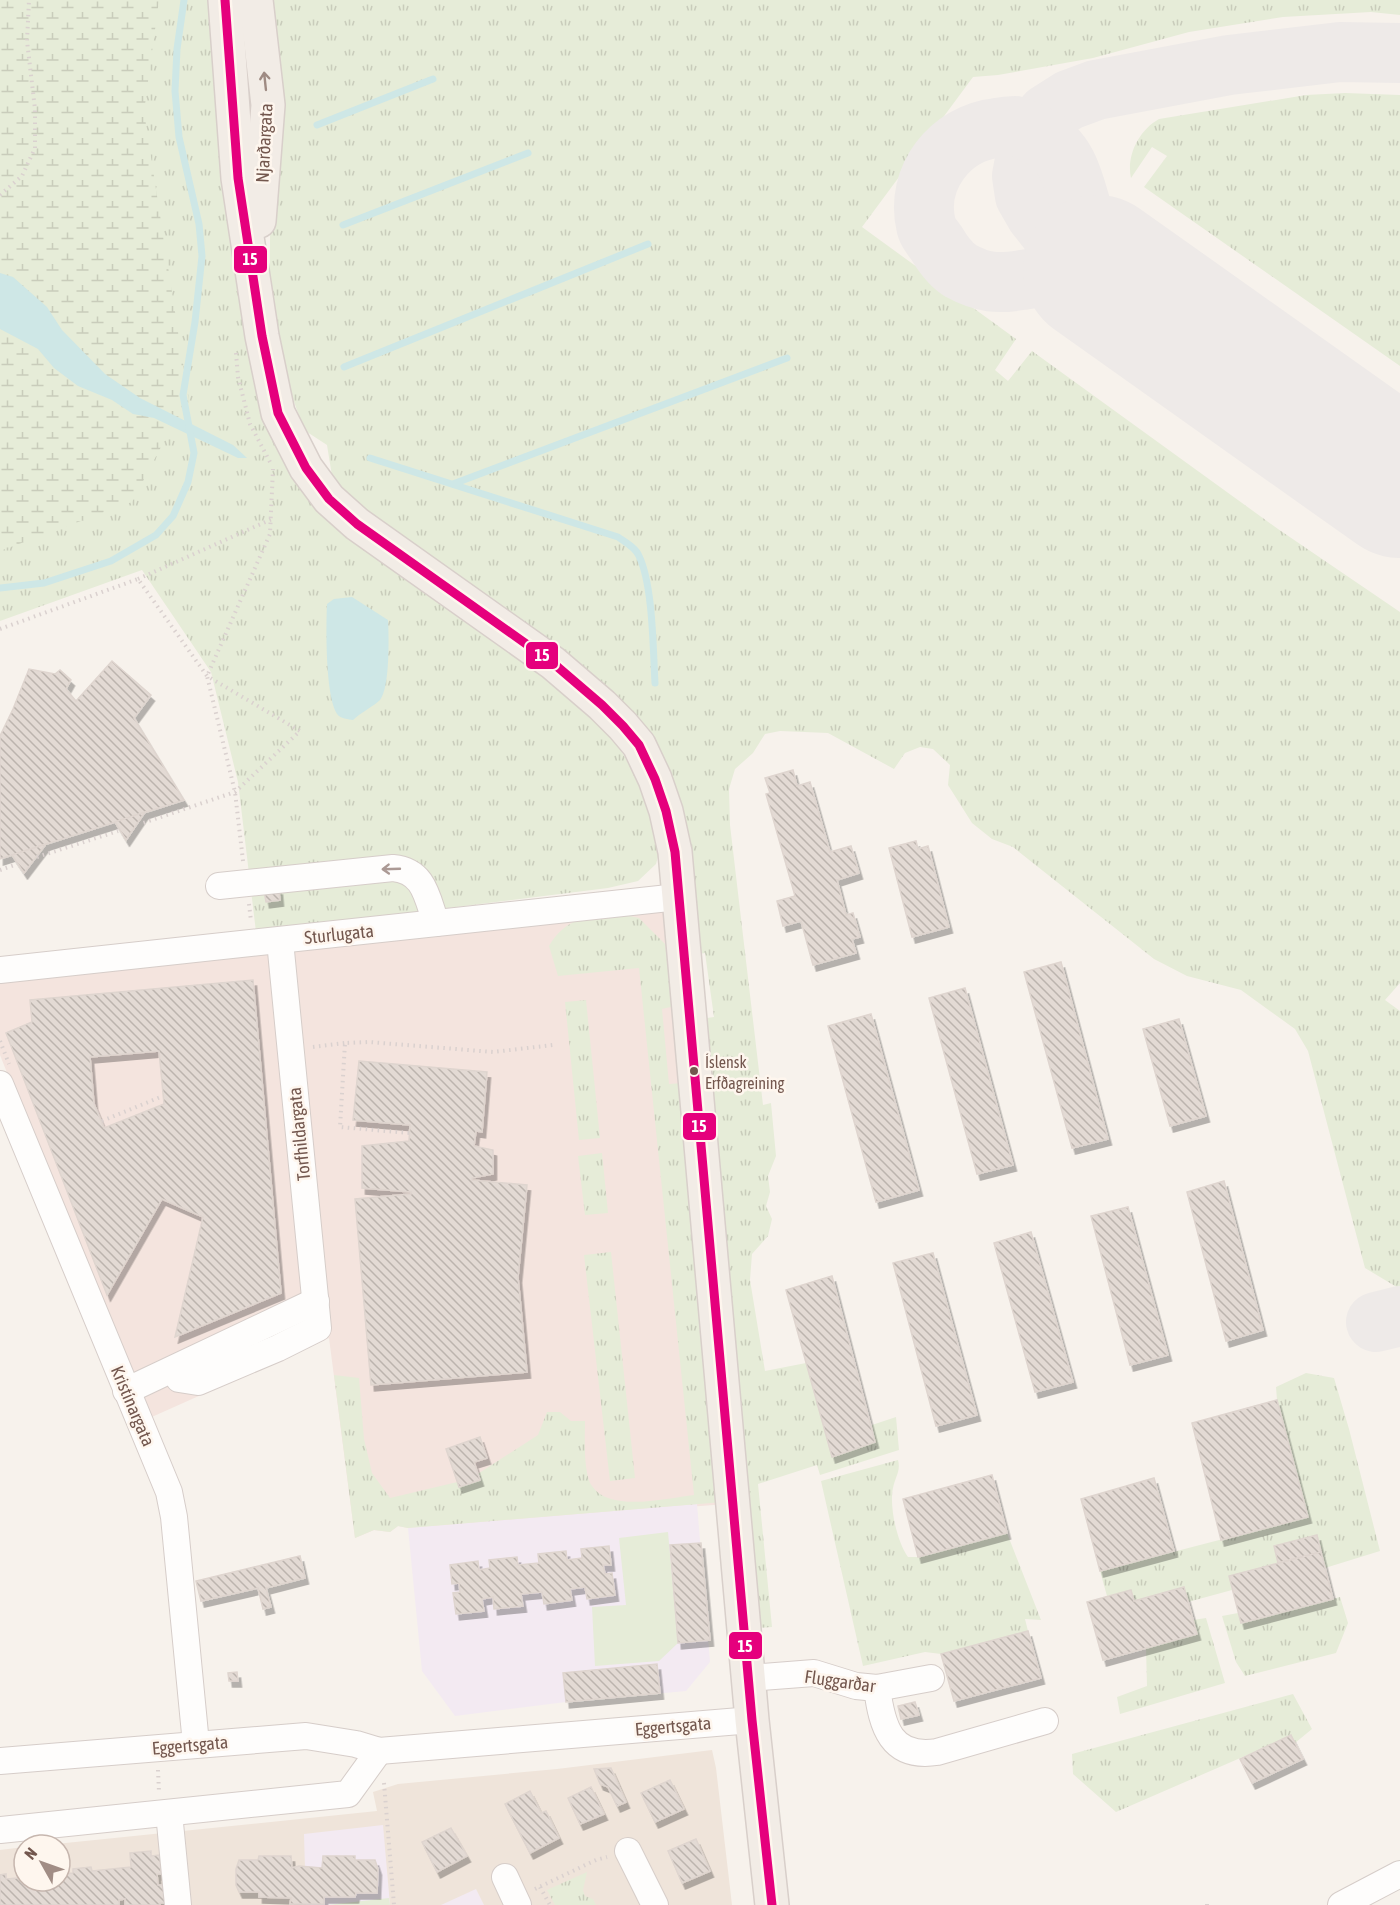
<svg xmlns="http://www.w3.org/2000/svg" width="1400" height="1905" viewBox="0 0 1400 1905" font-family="'Asap Condensed',sans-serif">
  <defs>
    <pattern id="grass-tufts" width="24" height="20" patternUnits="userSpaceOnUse" patternTransform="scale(1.5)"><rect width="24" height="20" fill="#e6ecd8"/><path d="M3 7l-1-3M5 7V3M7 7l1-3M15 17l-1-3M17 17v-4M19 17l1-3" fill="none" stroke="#c9ccbb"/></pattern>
    <pattern id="wetland-marsh" width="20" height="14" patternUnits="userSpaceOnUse" patternTransform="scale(1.5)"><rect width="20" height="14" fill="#e6ecd8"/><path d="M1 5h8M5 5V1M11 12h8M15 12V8" fill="none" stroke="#c9ccbb"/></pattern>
    <pattern id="building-back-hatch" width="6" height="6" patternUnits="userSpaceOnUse" patternTransform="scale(1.5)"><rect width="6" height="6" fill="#e3dad4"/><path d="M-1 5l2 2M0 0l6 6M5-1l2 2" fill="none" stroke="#bcb4ae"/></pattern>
    <filter id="shadow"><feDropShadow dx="3.5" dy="6" stdDeviation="0" flood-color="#0004"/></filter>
  </defs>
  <rect width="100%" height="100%" fill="#f7f2ec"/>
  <path fill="#efe4da" d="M712,1750L716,1768L732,1905H0V1850L24,1847V1881H60V1845H46L377,1811L373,1792L398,1784L557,1769Z"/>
  <path fill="#f4e4de" d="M673,904L727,1504L408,1528L398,1526L390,1532L374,1530L355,1538L329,1338L145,1420L0,1055V975Z"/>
  <g fill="#f3eaf2">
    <path d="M697,1504L710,1662L686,1691L566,1702L455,1716L422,1671L408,1528Z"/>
    <path d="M383,1825L390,1905H306L304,1834Z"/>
    <path d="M476,1889L484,1905H441Z"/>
  </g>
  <g fill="url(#grass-tufts)">
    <path d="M0,0H215L279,452L602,723L622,752L641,786L661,845L656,864L638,881L608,888L256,932L238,782L211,672L142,570L0,621Z"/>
    <path d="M274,0H1400V15L1371,12L1283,17L1189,32L1093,58L998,75L973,77L862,227L1016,339L995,370L1008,381L1032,351L1278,529L1400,612V983L1385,1000L1400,1011V1289L1365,1268L1308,1051L1295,1029L1241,990L1187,976L1154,959L1013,847L992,839L972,823L948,785L950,765L933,749L920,747L905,753L894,769L828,733L780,731L765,734L753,753L735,769L729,789L730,825L763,1105L771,1103L776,1156L768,1176L770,1192L766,1206L772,1219L768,1236L752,1254L750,1280L765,1371L806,1363L832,1457L875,1442L872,1425L896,1417L899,1450L820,1475L817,1465L758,1484L772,1627L757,1628L710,1089L707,1018L714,1017L705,953L699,954L673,784L368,517L333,482L327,445L304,430L286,379L270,312V233L276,157L284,96L272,50Z"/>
    <path d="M1345,93L1400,95V366L1144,187L1167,156L1152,147L1131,178C1126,156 1139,130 1159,119L1306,95Z"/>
    <path d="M607,911L639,918L665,944L666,951L675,1006L662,1009L669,1084L683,1083L723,1502L408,1528L398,1526L390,1532L374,1530L355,1538L334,1375L359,1378L364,1439L372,1473L390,1498L470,1479L538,1435L547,1412H560L571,1421H585C585,1437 583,1473 592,1486C610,1513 667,1498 694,1495L639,968L558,976L549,946C564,921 581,918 607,911Z"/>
    <path d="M586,1000L600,1138L579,1140L565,1002Z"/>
    <path d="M602,1153L608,1213L585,1215L578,1156Z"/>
    <path d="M611,1252L635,1478L610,1481L584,1255Z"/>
    <path d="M1306,1373L1334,1378L1349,1429L1380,1551L1325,1568L1317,1535L1274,1546L1278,1563L1229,1576L1232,1590L1188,1602L1184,1587L1134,1601L1131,1590L1107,1596L1100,1571L1308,1517L1277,1400L1276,1387Z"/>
    <path d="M898,1460C901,1471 895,1477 893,1488C889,1506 897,1542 908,1557H919L1007,1533L1041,1620L1025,1619L1028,1631L941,1654L925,1652L863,1666L821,1481Z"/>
    <path d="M1340,1597L1348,1623L1336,1653L1245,1676L1236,1662L1222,1616L1238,1613L1241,1623Z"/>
    <path d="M1206,1618L1225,1683L1120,1714L1117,1697L1147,1686L1146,1648L1197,1634L1193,1620Z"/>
    <path d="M1293,1694L1312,1729L1295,1743L1291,1736L1116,1812L1073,1774L1072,1754Z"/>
    <path d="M587,1872L583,1890L585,1896L593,1899L596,1905H555L547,1890Z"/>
  </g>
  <path fill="url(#wetland-marsh)" d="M0,0H159L144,112L189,402L172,426L132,502L0,551Z"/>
  <g fill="#e6ecd8">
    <path d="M668,1532L678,1643L659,1661L595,1666L592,1607L626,1605L619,1538Z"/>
    <path d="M389,1898L390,1905H327Z"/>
  </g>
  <g fill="#cee7e6">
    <path d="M0,273L13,277L47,307L62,330L105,374L140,398L233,445L247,458H238L154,418L133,414L112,400L78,386L54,368L38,349L0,329Z"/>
    <path d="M352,597L388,620C389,636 390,688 380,700C374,706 360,713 353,720C348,719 343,719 339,716C325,703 326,624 327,604L334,599Z"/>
  </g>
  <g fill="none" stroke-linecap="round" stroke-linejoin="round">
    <g stroke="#cee7e6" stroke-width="7">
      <path d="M317,125L433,79"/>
      <path d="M343,225L528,153"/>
      <path d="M344,367L648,244"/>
      <path d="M370,458L618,537C625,542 636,548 639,556C653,585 653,649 655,683"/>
      <path d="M453,484L787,358"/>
      <path d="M0,588L44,583L111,561L156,535L173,516L188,482L194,453L183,395L195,322L202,256L199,224L179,137L175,91L177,49L184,0"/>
    </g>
    <g stroke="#eeeae8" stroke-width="60">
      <path d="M1097,269L1051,234L1036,215L1025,196L1022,176L1029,138L1047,114L1069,100L1096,90L1229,65L1340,52L1400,53"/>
      <path d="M1146,302C1114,290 1079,277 1045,277C1037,277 1029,279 1022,280C998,284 983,283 961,271C951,265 943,254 937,244C933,238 927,232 926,225C915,178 950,133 997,128C1002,127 1010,126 1015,126C1022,128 1033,133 1040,137C1078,157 1075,205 1093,239C1107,266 1129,286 1151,307"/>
      <path d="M1376,1322L1400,1316"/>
    </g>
    <path stroke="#eeeae8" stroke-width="148" d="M1097,269L1400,484"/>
  </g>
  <g fill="url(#building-back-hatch)" stroke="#dfd5cf" stroke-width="1.5" fill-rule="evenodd" filter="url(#shadow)">
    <path d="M112,661L151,695L134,718L184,800L0,859V736L13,709L29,669L55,674L60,670L71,680L66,689L76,701Z"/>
    <path d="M793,770L797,786L810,782L830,852L851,846L859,873L837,880L846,915L853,913L860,937L852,939L856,953L813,965L801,921L783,926L777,901L795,896L766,794L770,793L765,778Z"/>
    <path d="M145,812L126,840L115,822Z"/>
    <path d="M916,841L918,849L928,846L949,927L912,937L889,848Z"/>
    <path d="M46,844L24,873L12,855Z"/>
    <path d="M279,889L280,900L266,902L264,891Z"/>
    <path d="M1061,962L1108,1139L1072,1148L1024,972Z"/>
    <path d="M253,980L281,1293L175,1337L203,1217L162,1199L107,1295L6,1033L32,1022L30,1000ZM159,1051L164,1104L104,1128L94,1104L90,1057Z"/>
    <path d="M965,988L1013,1165L977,1174L929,998Z"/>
    <path d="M871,1014L919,1190L876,1202L828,1026Z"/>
    <path d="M1179,1019L1206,1116L1170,1126L1143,1029Z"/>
    <path d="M359,1061L487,1072L482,1132L476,1131L474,1146L493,1150V1174L472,1178V1180L527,1185L518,1277L527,1372L371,1385L355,1199L411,1194V1192L362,1188V1146L409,1141L410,1125L353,1120Z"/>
    <path d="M1224,1181L1263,1330L1226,1341L1187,1192Z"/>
    <path d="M1128,1207L1168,1355L1130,1365L1091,1216Z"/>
    <path d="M1031,1232L1073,1382L1035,1392L994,1243Z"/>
    <path d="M933,1253L977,1415L936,1426L893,1263Z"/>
    <path d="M832,1276L875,1442L832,1457L786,1290Z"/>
    <path d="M1277,1400L1308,1517L1221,1540L1192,1423Z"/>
    <path d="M480,1437L487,1458L474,1462L480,1480L459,1487L446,1449Z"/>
    <path d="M992,1475L1007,1533L918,1557L903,1499Z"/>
    <path d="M1154,1478L1174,1551L1100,1571L1081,1499Z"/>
    <path d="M1317,1535L1321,1552L1278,1563L1274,1546Z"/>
    <path d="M701,1543L710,1640L678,1643L670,1545Z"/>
    <path d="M609,1546L611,1565H603L605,1574L612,1573L615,1595L587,1599L585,1587L570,1589L572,1600L544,1604L542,1592L521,1594L523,1606L494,1609L493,1597L482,1599L484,1611L456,1614L453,1593L460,1592L459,1583L452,1584L450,1565L478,1561L479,1570L490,1568L489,1560L517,1557L518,1565L539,1563L538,1554L566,1551L567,1560L582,1558L581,1549Z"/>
    <path d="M1321,1552L1333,1599L1241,1623L1229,1576Z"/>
    <path d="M300,1556L305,1578L266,1588L271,1607L263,1609L258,1588L201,1601L196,1581Z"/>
    <path d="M1184,1587L1197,1634L1103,1660L1087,1602L1131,1590L1134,1601Z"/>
    <path d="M1028,1631L1041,1678L954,1701L941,1654Z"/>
    <path d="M657,1664L660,1693L566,1702L563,1673Z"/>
    <path d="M237,1672L238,1681H229L228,1673Z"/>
    <path d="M915,1702L919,1715L901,1719L898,1706Z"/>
    <path d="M1291,1735L1303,1759L1252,1783L1240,1759Z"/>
    <path d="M611,1768L626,1802L617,1806L608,1787L600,1784L594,1769Z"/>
    <path d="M670,1780L684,1809L655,1822L641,1793Z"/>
    <path d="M591,1787L604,1814L580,1824L568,1798Z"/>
    <path d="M530,1791L541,1813L546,1811L559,1838L530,1853L505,1804Z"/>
    <path d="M451,1828L467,1856L437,1872L422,1842Z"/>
    <path d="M696,1839L710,1871L682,1883L668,1851Z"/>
    <path d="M151,1851V1856L160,1855L161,1874H157L158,1885H163L165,1903H160V1905H125V1899L119,1900V1905H0V1875L6,1874V1879L18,1878L17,1873H24V1881H60V1869H63V1874L73,1873V1869L91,1867L92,1871L131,1867L130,1853Z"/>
    <path d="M259,1856H291L292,1868L299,1866L322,1868L323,1856H355V1860H375L378,1869L377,1893H356L355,1897H324V1904H290L291,1898L259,1897V1892H239L236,1885V1869L239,1860H258Z"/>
  </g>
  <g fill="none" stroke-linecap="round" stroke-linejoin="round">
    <g stroke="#d6cdc9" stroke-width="28">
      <g id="minor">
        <path d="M219,886L393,868C425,871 427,898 436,923"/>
        <path d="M0,970L678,897"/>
        <path d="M0,1084L169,1492L174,1517L196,1744"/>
        <path d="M179,1379L198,1382L278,1348L318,1328L280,941"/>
        <path d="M126,1391L316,1301"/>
        <path d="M748,1678L814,1673L856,1686L877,1688L931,1678"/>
        <path d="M877,1688C882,1727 891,1759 937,1752L1045,1721"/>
        <path d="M0,1761L306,1736L356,1744L379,1751L752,1720"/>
        <path d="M169,1813L178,1905"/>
        <path d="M0,1830L348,1794L379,1751"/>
        <path d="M628,1851L655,1905"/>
        <path d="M505,1877L518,1905"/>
        <path d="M1341,1905L1400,1874"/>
      </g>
    </g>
    <g stroke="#d8cfca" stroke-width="36">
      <g id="major">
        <path d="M225,0L238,178L262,336L278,413L306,468L329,499L357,524L553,663L602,705L623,726L639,745L655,779L666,811L675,852L752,1720L772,1905"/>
        <path d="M256,0L268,105L259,221"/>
      </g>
    </g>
    <g stroke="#dad1cf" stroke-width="4" stroke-dasharray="1.5 4.5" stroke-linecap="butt">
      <path d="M0,195L22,176L35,148V109L27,41L29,0"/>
      <path d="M236,353L238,377L250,424L270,462"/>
      <path d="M138,579L272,519"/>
      <path d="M0,629L138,579L207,676L300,731L235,792L140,824"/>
      <path d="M37,857L118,831"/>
      <path d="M243,861L235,792L207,676L270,534L273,469"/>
      <path d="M0,870L17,864"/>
      <path d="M249,904L251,921"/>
      <path d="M0,1041L9,1064"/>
      <path d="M313,1047L345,1043"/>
      <path d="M102,1121L163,1096"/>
      <path d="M409,1133L340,1127L345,1043L369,1042L493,1052L553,1045"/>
      <path d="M158,1770L159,1792"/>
      <path d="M384,1783L394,1905"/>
      <path d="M540,1887L550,1905"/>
      <path d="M535,1889L596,1860L607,1857"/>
      <path d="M1207,1904V1905"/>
    </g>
    <use href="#minor" stroke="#fefdfc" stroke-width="26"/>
    <use href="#major" stroke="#f2ece6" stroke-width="33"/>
    <g stroke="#fef6ee" stroke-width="14">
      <path id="bus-1" d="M225,0L238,178L262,336L278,413L306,468L329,499L357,524L553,663L602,705L623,726L639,745L655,779L666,811L675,852L752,1720L772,1905"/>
    </g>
    <use href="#bus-1" stroke="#e5007d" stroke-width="9"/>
  </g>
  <defs><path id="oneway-shaft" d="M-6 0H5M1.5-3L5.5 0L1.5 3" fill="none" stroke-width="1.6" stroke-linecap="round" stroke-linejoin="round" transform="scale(1.5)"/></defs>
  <use stroke="#9f8b83" href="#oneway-shaft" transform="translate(265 81) rotate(-96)"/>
  <use stroke="#ab9994" href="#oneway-shaft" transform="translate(391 869) rotate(178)"/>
  <circle fill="#73574e" stroke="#fef6ee" stroke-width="2" cx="694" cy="1071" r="5"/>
  <g text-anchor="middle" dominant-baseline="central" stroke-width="5" stroke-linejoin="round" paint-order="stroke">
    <g font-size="16" fill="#73574e" stroke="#fef6ee" text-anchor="start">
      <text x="705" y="1062">Íslensk<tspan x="705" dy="21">Erfðagreining</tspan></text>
    </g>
    <g font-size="18" fill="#73574e" stroke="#fef6ee">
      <text transform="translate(264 143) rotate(-87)">Njarðargata</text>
      <text transform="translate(339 934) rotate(-6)">Sturlugata</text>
      <text transform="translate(299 1134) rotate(-96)">Torfhildargata</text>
      <text transform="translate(133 1406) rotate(67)">Kristínargata</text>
      <text transform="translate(840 1681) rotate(8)">Fluggarðar</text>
      <text transform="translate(673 1726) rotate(-5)">Eggertsgata</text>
      <text transform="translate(190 1745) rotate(-5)">Eggertsgata</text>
    </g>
  </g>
  <g stroke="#fef6ee" stroke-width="2">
    <rect x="233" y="245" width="35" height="29" rx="6" fill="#e5007d"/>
    <rect x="525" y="641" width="34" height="29" rx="6" fill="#e5007d"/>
    <rect x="682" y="1112" width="35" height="29" rx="6" fill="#e5007d"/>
    <rect x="728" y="1631" width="35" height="29" rx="6" fill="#e5007d"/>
  </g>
  <g font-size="16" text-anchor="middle" font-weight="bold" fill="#fff">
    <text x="250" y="265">15</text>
    <text x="542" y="661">15</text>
    <text x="699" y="1132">15</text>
    <text x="745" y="1652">15</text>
  </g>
  <g transform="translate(42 1863) rotate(310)"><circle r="28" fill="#fef6ee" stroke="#c6b6ae" stroke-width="1.5"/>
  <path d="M0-4.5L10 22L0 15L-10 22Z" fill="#a18d85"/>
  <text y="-9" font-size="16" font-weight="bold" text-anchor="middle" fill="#73574e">N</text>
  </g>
</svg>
